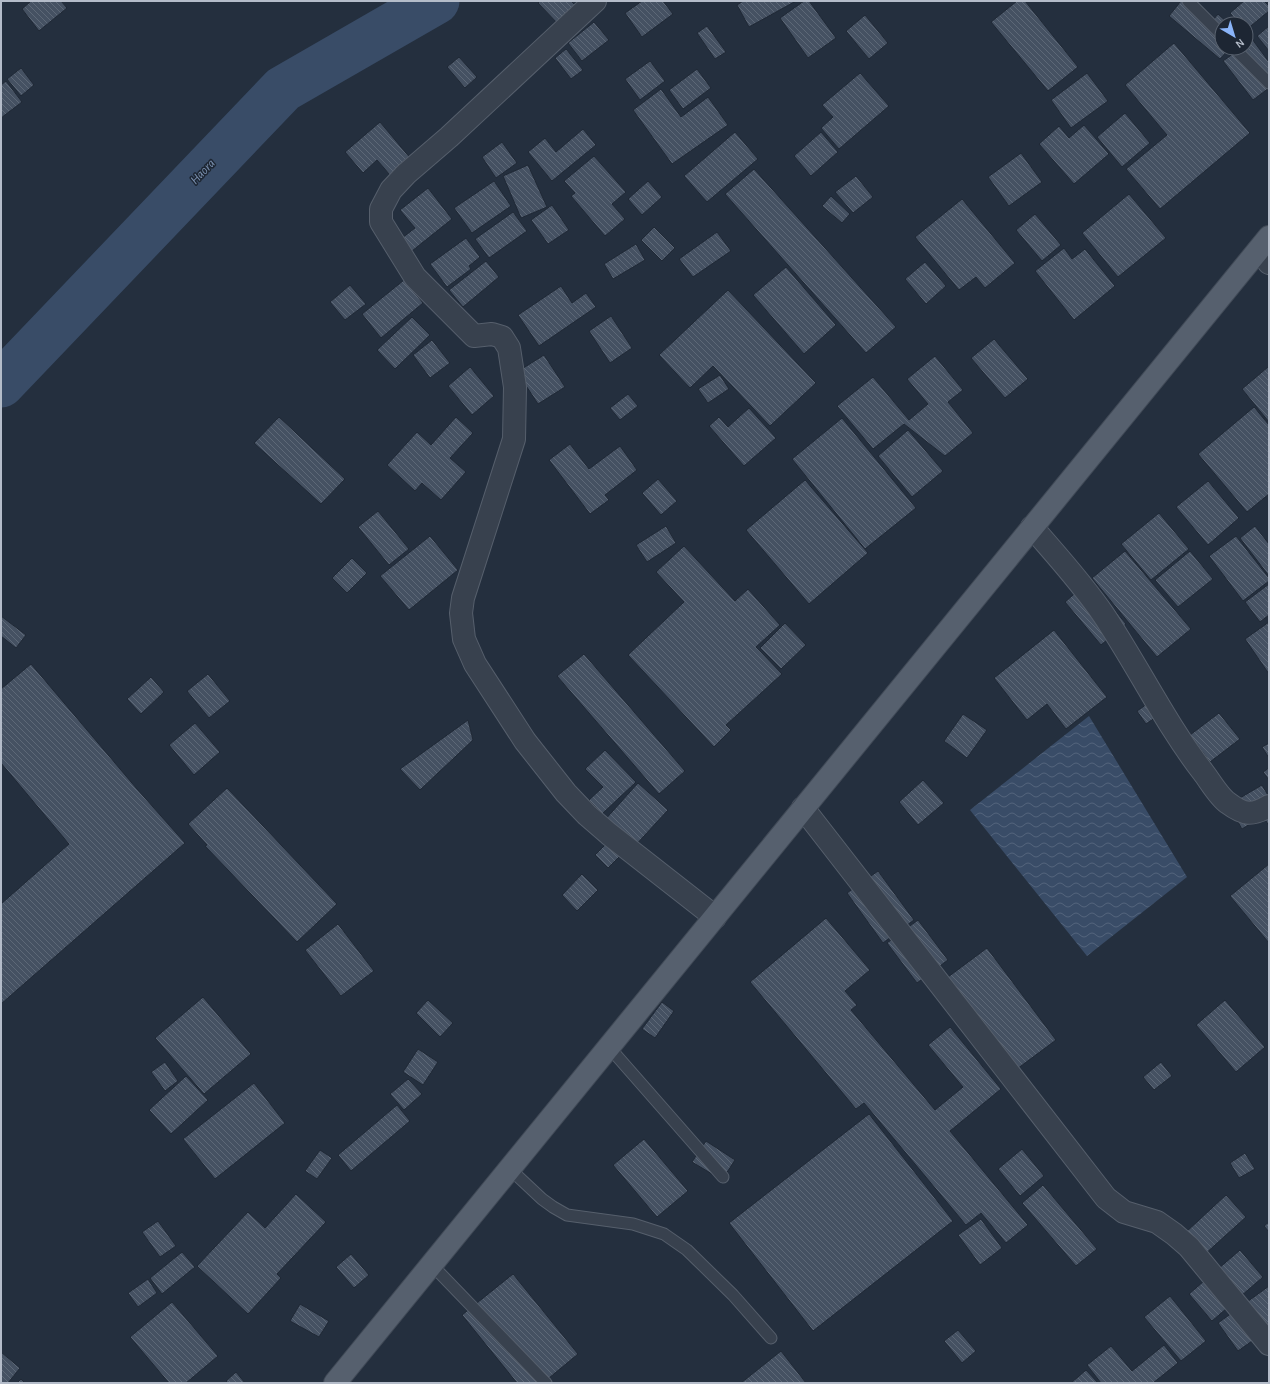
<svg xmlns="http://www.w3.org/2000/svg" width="1270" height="1384" viewBox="0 0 1270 1384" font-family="'Alegreya Sans',sans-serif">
  <defs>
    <pattern id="water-waves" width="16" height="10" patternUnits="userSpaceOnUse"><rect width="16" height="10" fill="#394c67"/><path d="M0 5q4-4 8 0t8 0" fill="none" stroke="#53647b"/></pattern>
    <pattern id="building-back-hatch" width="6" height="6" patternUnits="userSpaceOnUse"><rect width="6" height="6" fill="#455162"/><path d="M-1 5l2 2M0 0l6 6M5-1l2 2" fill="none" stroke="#5d6877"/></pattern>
  </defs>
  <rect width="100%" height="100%" fill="#242f3e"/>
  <path fill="url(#water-waves)" d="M1089,716L1187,877L1087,956L970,810Z"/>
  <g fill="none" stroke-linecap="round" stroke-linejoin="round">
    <path stroke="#394c67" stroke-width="47" d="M1,384L283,89L436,1"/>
  </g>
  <g fill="url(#building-back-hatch)" stroke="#1f2835">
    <path d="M31,1H61L67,8L39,31L22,9Z"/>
    <path d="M540,1H571L577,7L559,25L538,3Z"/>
    <path d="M642,1H663L673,14L642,37L625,13Z"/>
    <path d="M743,1H796L749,27L737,5Z"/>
    <path d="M804,1H809L836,38L808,58L780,18Z"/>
    <path d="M1017,1H1025L1078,67L1048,91L991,22Z"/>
    <path d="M1181,1L1210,24L1218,14L1229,24H1222V48H1230L1220,59L1169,16Z"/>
    <path d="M1244,1H1264L1269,6V11L1246,30V24H1239L1230,13Z"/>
    <path d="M865,15L888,43L869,59L846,31Z"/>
    <path d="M594,22L609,40L582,61L568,43Z"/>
    <path d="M707,26L726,52L715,59L697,33Z"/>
    <path d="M1269,26V51L1257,36Z"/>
    <path d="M1252,39L1269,62V88L1253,100L1223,61L1241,48H1246V44Z"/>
    <path d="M1174,43L1250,133L1160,209L1126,169L1167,135L1125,85Z"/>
    <path d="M566,49L583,70L571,79L555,58Z"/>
    <path d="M459,57L477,77L465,88L447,67Z"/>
    <path d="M650,61L665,81L640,100L625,79Z"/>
    <path d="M21,68L34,85L21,96L7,79Z"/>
    <path d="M697,69L711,88L683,109L669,90Z"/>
    <path d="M860,73L889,106L839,149L821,128L833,117L822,105Z"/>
    <path d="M1087,73L1108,101L1071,128L1051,100Z"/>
    <path d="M6,81L22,102L1,118V85Z"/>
    <path d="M661,89L681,117L708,97L728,125L672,164L633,110Z"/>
    <path d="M1125,113L1150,143L1122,167L1097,137Z"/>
    <path d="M380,122L411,159L391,176L377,160L363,173L345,152Z"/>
    <path d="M1084,125L1109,154L1074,184L1039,144L1059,126L1069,138Z"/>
    <path d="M583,129L596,145L552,181L528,152L545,138L556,152Z"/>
    <path d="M735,132L758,159L707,202L684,176Z"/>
    <path d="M821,132L838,152L811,176L794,156Z"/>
    <path d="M502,142L517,163L496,178L482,157Z"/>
    <path d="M1021,153L1042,182L1009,206L988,177Z"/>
    <path d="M594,156L626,192L612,204L625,219L605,236L571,196L575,193L564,181Z"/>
    <path d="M528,165L547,207L521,218L503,176Z"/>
    <path d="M754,169L896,327L866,353L725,194Z"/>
    <path d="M856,176L873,197L853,213L835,192Z"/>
    <path d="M494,181L511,206L472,233L454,208Z"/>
    <path d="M648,181L662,197L642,215L628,199Z"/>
    <path d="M428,188L452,219L412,251L402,238L415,228L400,210Z"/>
    <path d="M1129,194L1166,238L1118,277L1082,233Z"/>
    <path d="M831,196L850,214L842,223L822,206Z"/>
    <path d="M962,199L1015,263L985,288L976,277L959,290L915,237Z"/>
    <path d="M552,205L569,230L548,244L531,220Z"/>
    <path d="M513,212L527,231L489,258L475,239Z"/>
    <path d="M1035,214L1061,245L1042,261L1016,230Z"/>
    <path d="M654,227L675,248L662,261L641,240Z"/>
    <path d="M717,232L731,251L693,277L679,259Z"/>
    <path d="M466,238L480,257L469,266L471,269L447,287L430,264Z"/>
    <path d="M636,244L645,260L613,279L604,264Z"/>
    <path d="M1064,248L1072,259L1085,249L1115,286L1074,320L1035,271Z"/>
    <path d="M486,261L499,277L463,307L449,290Z"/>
    <path d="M925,262L946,286L926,304L905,279Z"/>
    <path d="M786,267L836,325L804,354L753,295Z"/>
    <path d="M404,280L423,303L381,338L362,314Z"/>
    <path d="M350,285L366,304L345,320L330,302Z"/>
    <path d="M561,286L572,303L586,293L596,307L539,346L518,315Z"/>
    <path d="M728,290L816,383L770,426L713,366L690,388L659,355Z"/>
    <path d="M611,316L632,348L610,363L589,331Z"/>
    <path d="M412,317L430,335L395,369L377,350Z"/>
    <path d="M994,339L1028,379L1005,398L971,358Z"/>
    <path d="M432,340L450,363L430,378L413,355Z"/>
    <path d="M544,355L565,387L538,404L517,372Z"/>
    <path d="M935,356L963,390L948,402L973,433L945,456L904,424L873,449L837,406L873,377L909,420L928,404L907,379Z"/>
    <path d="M470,367L494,396L472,415L448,386Z"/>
    <path d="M1268,367H1269V422L1242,389Z"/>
    <path d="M720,375L729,389L708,403L698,389Z"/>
    <path d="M628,394L638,406L620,420L610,408Z"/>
    <path d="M1254,407L1269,425V494L1247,512L1198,454Z"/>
    <path d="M749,408L776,438L744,466L709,426L719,417L728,427Z"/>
    <path d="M279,417L345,479L321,504L254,443Z"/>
    <path d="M456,417L473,433L450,458L466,472L441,500L422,483L415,491L387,465L417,432L431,445Z"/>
    <path d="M842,418L916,508L865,549L792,459Z"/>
    <path d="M908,430L943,471L912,497L878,456Z"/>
    <path d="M570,444L589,469L620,446L637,470L605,495L609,500L590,514L549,460Z"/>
    <path d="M658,479L677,501L661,515L642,493Z"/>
    <path d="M805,480L868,553L809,604L746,530Z"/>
    <path d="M1208,481L1239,518L1208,545L1176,507Z"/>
    <path d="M378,511L409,549L389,565L358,527Z"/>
    <path d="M1159,513L1189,549L1151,580L1121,544Z"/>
    <path d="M666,526L676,543L647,562L636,545Z"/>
    <path d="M1255,526L1269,544V576L1240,538Z"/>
    <path d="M430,536L458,570L409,610L380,576Z"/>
    <path d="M1236,536L1269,578V581L1243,601L1209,556Z"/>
    <path d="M684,546L735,601L748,589L780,625L756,647L782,674L726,725L731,730L714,747L628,655L684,602L656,572Z"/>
    <path d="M1125,551L1191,629L1157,657L1092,578Z"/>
    <path d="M1190,551L1213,579L1178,607L1155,580Z"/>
    <path d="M352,558L367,573L347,593L332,578Z"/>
    <path d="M1090,580L1126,624L1101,645L1065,602Z"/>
    <path d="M1269,584V615L1260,622L1245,602Z"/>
    <path d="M1,616L26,635L16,648L1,636Z"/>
    <path d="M1269,622V674L1245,639Z"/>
    <path d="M785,623L806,645L781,669L760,648Z"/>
    <path d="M1054,630L1107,697L1066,729L1047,704L1027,720L994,678Z"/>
    <path d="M584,654L685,771L659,794L557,676Z"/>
    <path d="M31,664L137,789L185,843L1,1004V904L69,844L1,763V689Z"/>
    <path d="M208,674L230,701L209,718L187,691Z"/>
    <path d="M151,677L164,692L141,714L127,699Z"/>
    <path d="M1150,702L1159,715L1146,724L1137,711Z"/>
    <path d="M1219,713L1240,739L1210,762L1190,735Z"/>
    <path d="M963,714L987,730L967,758L944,741Z"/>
    <path d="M468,720L473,740L420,790L400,769Z"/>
    <path d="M195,723L220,752L194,775L169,745Z"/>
    <path d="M1269,743V758L1262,747Z"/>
    <path d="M605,750L636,782L602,814L589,800L603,787L585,769Z"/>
    <path d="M1269,768V780L1263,772Z"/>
    <path d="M923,780L944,803L918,825L899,802Z"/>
    <path d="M638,783L668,810L633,848L603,822Z"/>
    <path d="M1262,785L1269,797V826L1263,816L1242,829L1228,805Z"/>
    <path d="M227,788L337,904L297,942L205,846L207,845L188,824Z"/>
    <path d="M609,841L622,854L608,868L595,855Z"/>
    <path d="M1269,864V943L1230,896Z"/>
    <path d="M878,871L914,920L883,943L847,893Z"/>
    <path d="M582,874L598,890L577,911L562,895Z"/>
    <path d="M826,918L870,970L845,991L857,1005L851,1010L935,1110L963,1087L928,1045L950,1027L1001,1089L950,1131L1028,1225L1006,1243L981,1213L966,1225L864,1103L856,1109L750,982Z"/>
    <path d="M918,920L948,960L917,983L887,943Z"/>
    <path d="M338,924L374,971L341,996L305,950Z"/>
    <path d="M987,948L1056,1040L1017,1069L948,977Z"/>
    <path d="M203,997L251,1054L204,1094L155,1038Z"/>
    <path d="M428,1000L453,1023L440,1037L416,1013Z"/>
    <path d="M1225,1000L1265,1047L1236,1072L1196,1025Z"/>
    <path d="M662,1002L674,1011L655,1038L642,1029Z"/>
    <path d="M418,1049L438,1062L423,1085L403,1072Z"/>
    <path d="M165,1062L178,1081L165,1091L151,1072Z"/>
    <path d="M1161,1062L1172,1076L1154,1090L1143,1077Z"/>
    <path d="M186,1076L208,1100L171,1134L149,1110Z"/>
    <path d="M408,1079L422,1094L404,1110L390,1094Z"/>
    <path d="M254,1083L285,1123L215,1179L183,1139Z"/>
    <path d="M397,1105L410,1121L351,1171L338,1155Z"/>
    <path d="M869,1114L953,1221L813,1331L729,1223Z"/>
    <path d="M644,1139L688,1191L657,1217L613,1165Z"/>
    <path d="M706,1141L735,1160L722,1180L692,1162Z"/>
    <path d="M1022,1149L1044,1176L1020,1196L998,1169Z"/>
    <path d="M320,1150L332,1158L317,1179L305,1171Z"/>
    <path d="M1245,1153L1255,1169L1239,1178L1230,1163Z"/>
    <path d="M1043,1185L1097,1249L1076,1266L1022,1203Z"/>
    <path d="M296,1194L326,1222L277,1274L281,1278L248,1314L197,1266L248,1212L265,1228Z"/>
    <path d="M1226,1195L1246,1217L1204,1255L1185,1233Z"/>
    <path d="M981,1219L1002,1248L980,1265L958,1235Z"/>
    <path d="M158,1221L176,1246L160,1257L142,1232Z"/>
    <path d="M1269,1222V1232L1264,1226Z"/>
    <path d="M1240,1250L1263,1277L1212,1321L1189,1294Z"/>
    <path d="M182,1252L195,1267L162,1294L150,1278Z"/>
    <path d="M351,1254L369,1275L354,1288L336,1267Z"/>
    <path d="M513,1274L578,1354L543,1383H517L462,1315Z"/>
    <path d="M148,1279L157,1293L138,1307L128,1293Z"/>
    <path d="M1269,1286V1329L1238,1351L1218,1323Z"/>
    <path d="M1170,1296L1206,1341L1181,1361L1144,1317Z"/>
    <path d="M172,1302L218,1356L186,1383H169L130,1337Z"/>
    <path d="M300,1304L329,1321L319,1337L290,1321Z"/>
    <path d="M958,1330L976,1351L962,1363L944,1341Z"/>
    <path d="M1164,1345L1178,1363L1153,1383H1101L1087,1365L1111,1346L1132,1371Z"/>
    <path d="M781,1351L806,1383H741Z"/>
    <path d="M1,1352L20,1368L8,1383H1Z"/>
    <path d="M1086,1370L1098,1383H1071Z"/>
    <path d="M236,1372L245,1383H228L226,1381Z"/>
    <path d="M21,1379L25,1383H17Z"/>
  </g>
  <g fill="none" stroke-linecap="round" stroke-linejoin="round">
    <g stroke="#565f6c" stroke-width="13">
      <g id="service">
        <path d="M1188,1L1222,35"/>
        <path d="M1234,48L1269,83"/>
        <path d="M609,1047L723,1177"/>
        <path d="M510,1169L542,1199L553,1207L567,1215L633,1224L664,1234L687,1250L733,1295L771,1338"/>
        <path d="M432,1265L546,1383"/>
      </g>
    </g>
    <g stroke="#565f6c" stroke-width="24">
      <g id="minor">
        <path d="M595,1L449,137L406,174L391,190L381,209V222L415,277L474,336L492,334L502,337L509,348L515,387L514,439L463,598L461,613L464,639L475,664L525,741L566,793L587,815L609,834L715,917"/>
        <path d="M1259,250L1269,263"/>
        <path d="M1032,527C1057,556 1082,583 1103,614C1138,666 1165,723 1203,772C1210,781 1219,797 1228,803C1244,815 1252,816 1269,806"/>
        <path d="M803,808L1106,1198L1124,1212L1157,1222L1174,1234L1189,1247L1269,1344"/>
      </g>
    </g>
    <g stroke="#414a57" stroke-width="24">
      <path id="primary" d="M335,1383L1269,237"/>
    </g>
    <use href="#service" stroke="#38414e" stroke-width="11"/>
    <use href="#minor" stroke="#38414e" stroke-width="22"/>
    <use href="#primary" stroke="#56606e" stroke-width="22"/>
  </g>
  <g text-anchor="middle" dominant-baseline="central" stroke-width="3" stroke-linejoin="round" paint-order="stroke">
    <g font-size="13" font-style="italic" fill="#7c92b1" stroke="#1d2633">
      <text transform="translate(203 172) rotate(-46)">Haora</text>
    </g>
  </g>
  <rect width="1270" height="1384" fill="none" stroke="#b4bcc9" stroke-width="4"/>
  <g transform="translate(1234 36) rotate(142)"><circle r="19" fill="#1d2633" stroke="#59626f"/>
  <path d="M0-3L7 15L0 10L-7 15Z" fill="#8ab4f8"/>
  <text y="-6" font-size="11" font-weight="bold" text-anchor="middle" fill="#b4bcc9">N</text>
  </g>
</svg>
